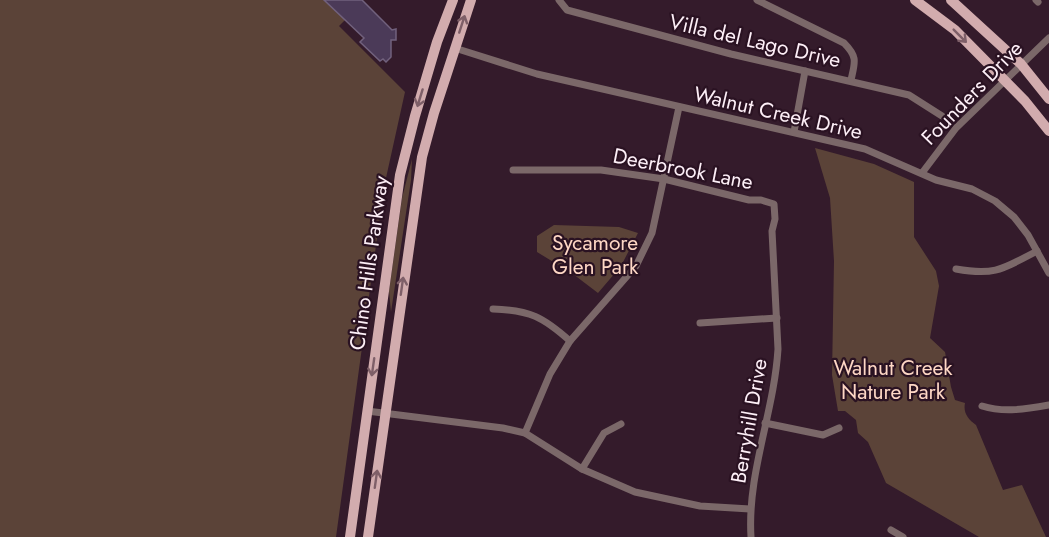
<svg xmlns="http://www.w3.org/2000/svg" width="1049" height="537" viewBox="0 0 1049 537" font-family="Jost,sans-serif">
  <rect width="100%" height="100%" fill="#341b2b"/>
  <g fill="#5b4338">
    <path d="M0,0H324L345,20L339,26L405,92L384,187L336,537H0Z"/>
    <path d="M815,148L874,164L914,182V237L936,271L939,286L930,338L945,352L951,387L955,400L965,403C963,413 968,419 976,425L1003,490L1022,485L1046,537H979L886,483L868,442L858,433L856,420L845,411H838L832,375L834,261L830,198Z"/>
    <path d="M412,159L411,180L391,312L389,291L402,198Z"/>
    <path d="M554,225L619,227L638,233L621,266L598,293L573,274L537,252V236Z"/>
  </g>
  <path fill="#4b3a58" stroke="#71617d" stroke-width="1.5" d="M324,0H362L392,30L396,29V40H391V57L386,62L383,59L380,61L360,42L364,38Z"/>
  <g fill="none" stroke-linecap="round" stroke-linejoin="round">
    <g stroke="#7b6869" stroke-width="7">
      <path d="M559,0L567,10L731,54L909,95L942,116"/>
      <path d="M757,0L844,43C858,57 855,62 851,80"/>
      <path d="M1036,0L1038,2"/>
      <path d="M461,50L537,74L865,149L936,180L972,189L995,201L1014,217L1028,235L1049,273"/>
      <path d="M794,132L805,71"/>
      <path d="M513,170H601L664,179L749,200H761L774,204L775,219L772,231L778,349C774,413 747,473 751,537"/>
      <path d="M922,173L956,128L1049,38"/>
      <path d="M956,269C995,276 1003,269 1037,251"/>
      <path d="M493,309C530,310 543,317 570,341"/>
      <path d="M700,323L777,318"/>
      <path d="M982,406C1004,413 1027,409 1049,405"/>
      <path d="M367,411L503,428L525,433L582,469L635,492L700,506L750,509"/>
      <path d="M765,423L823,435L839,428"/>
      <path d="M525,433L550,374L570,341L636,266L652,233L679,107"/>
      <path d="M582,469L604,433L621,424"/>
      <path d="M891,530L903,537"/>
    </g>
    <g stroke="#d2acae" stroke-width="10">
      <path d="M915,0L955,30L1025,101L1049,131"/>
      <path d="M951,0L1021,64L1049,99"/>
      <path d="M350,537L400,175L415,116L437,42L453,0"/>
      <path d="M368,537L422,157L434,113L471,0"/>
    </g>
  </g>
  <defs><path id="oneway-shaft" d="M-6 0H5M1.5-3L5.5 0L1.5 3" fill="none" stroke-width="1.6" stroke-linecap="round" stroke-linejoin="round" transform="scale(1.5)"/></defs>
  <g stroke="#7e5f68">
    <use href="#oneway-shaft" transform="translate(462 24) rotate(-72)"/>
    <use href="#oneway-shaft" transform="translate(960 36) rotate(45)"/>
    <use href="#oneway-shaft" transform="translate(420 98) rotate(107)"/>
    <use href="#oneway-shaft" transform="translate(402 286) rotate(-82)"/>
    <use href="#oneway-shaft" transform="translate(373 367) rotate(98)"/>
    <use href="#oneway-shaft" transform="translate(376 479) rotate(-82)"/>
  </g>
  <g text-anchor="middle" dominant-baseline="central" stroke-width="4.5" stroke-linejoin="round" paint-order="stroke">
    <g font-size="21" fill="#fdeff7" stroke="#2a1222">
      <text transform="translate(755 41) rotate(13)">Villa del Lago Drive</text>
      <text transform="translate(972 93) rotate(-46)">Founders Drive</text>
      <text transform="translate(778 113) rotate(13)">Walnut Creek Drive</text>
      <text transform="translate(683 169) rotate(11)">Deerbrook Lane</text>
      <text transform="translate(369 263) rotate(-82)">Chino Hills Parkway</text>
      <text transform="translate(749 421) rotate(-80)">Berryhill Drive</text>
    </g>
    <g font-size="21" fill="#fed7c5" stroke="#2a1222">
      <text x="595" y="243">Sycamore<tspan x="595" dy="24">Glen Park</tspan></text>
      <text x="893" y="368">Walnut Creek<tspan x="893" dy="24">Nature Park</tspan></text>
    </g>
  </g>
</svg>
